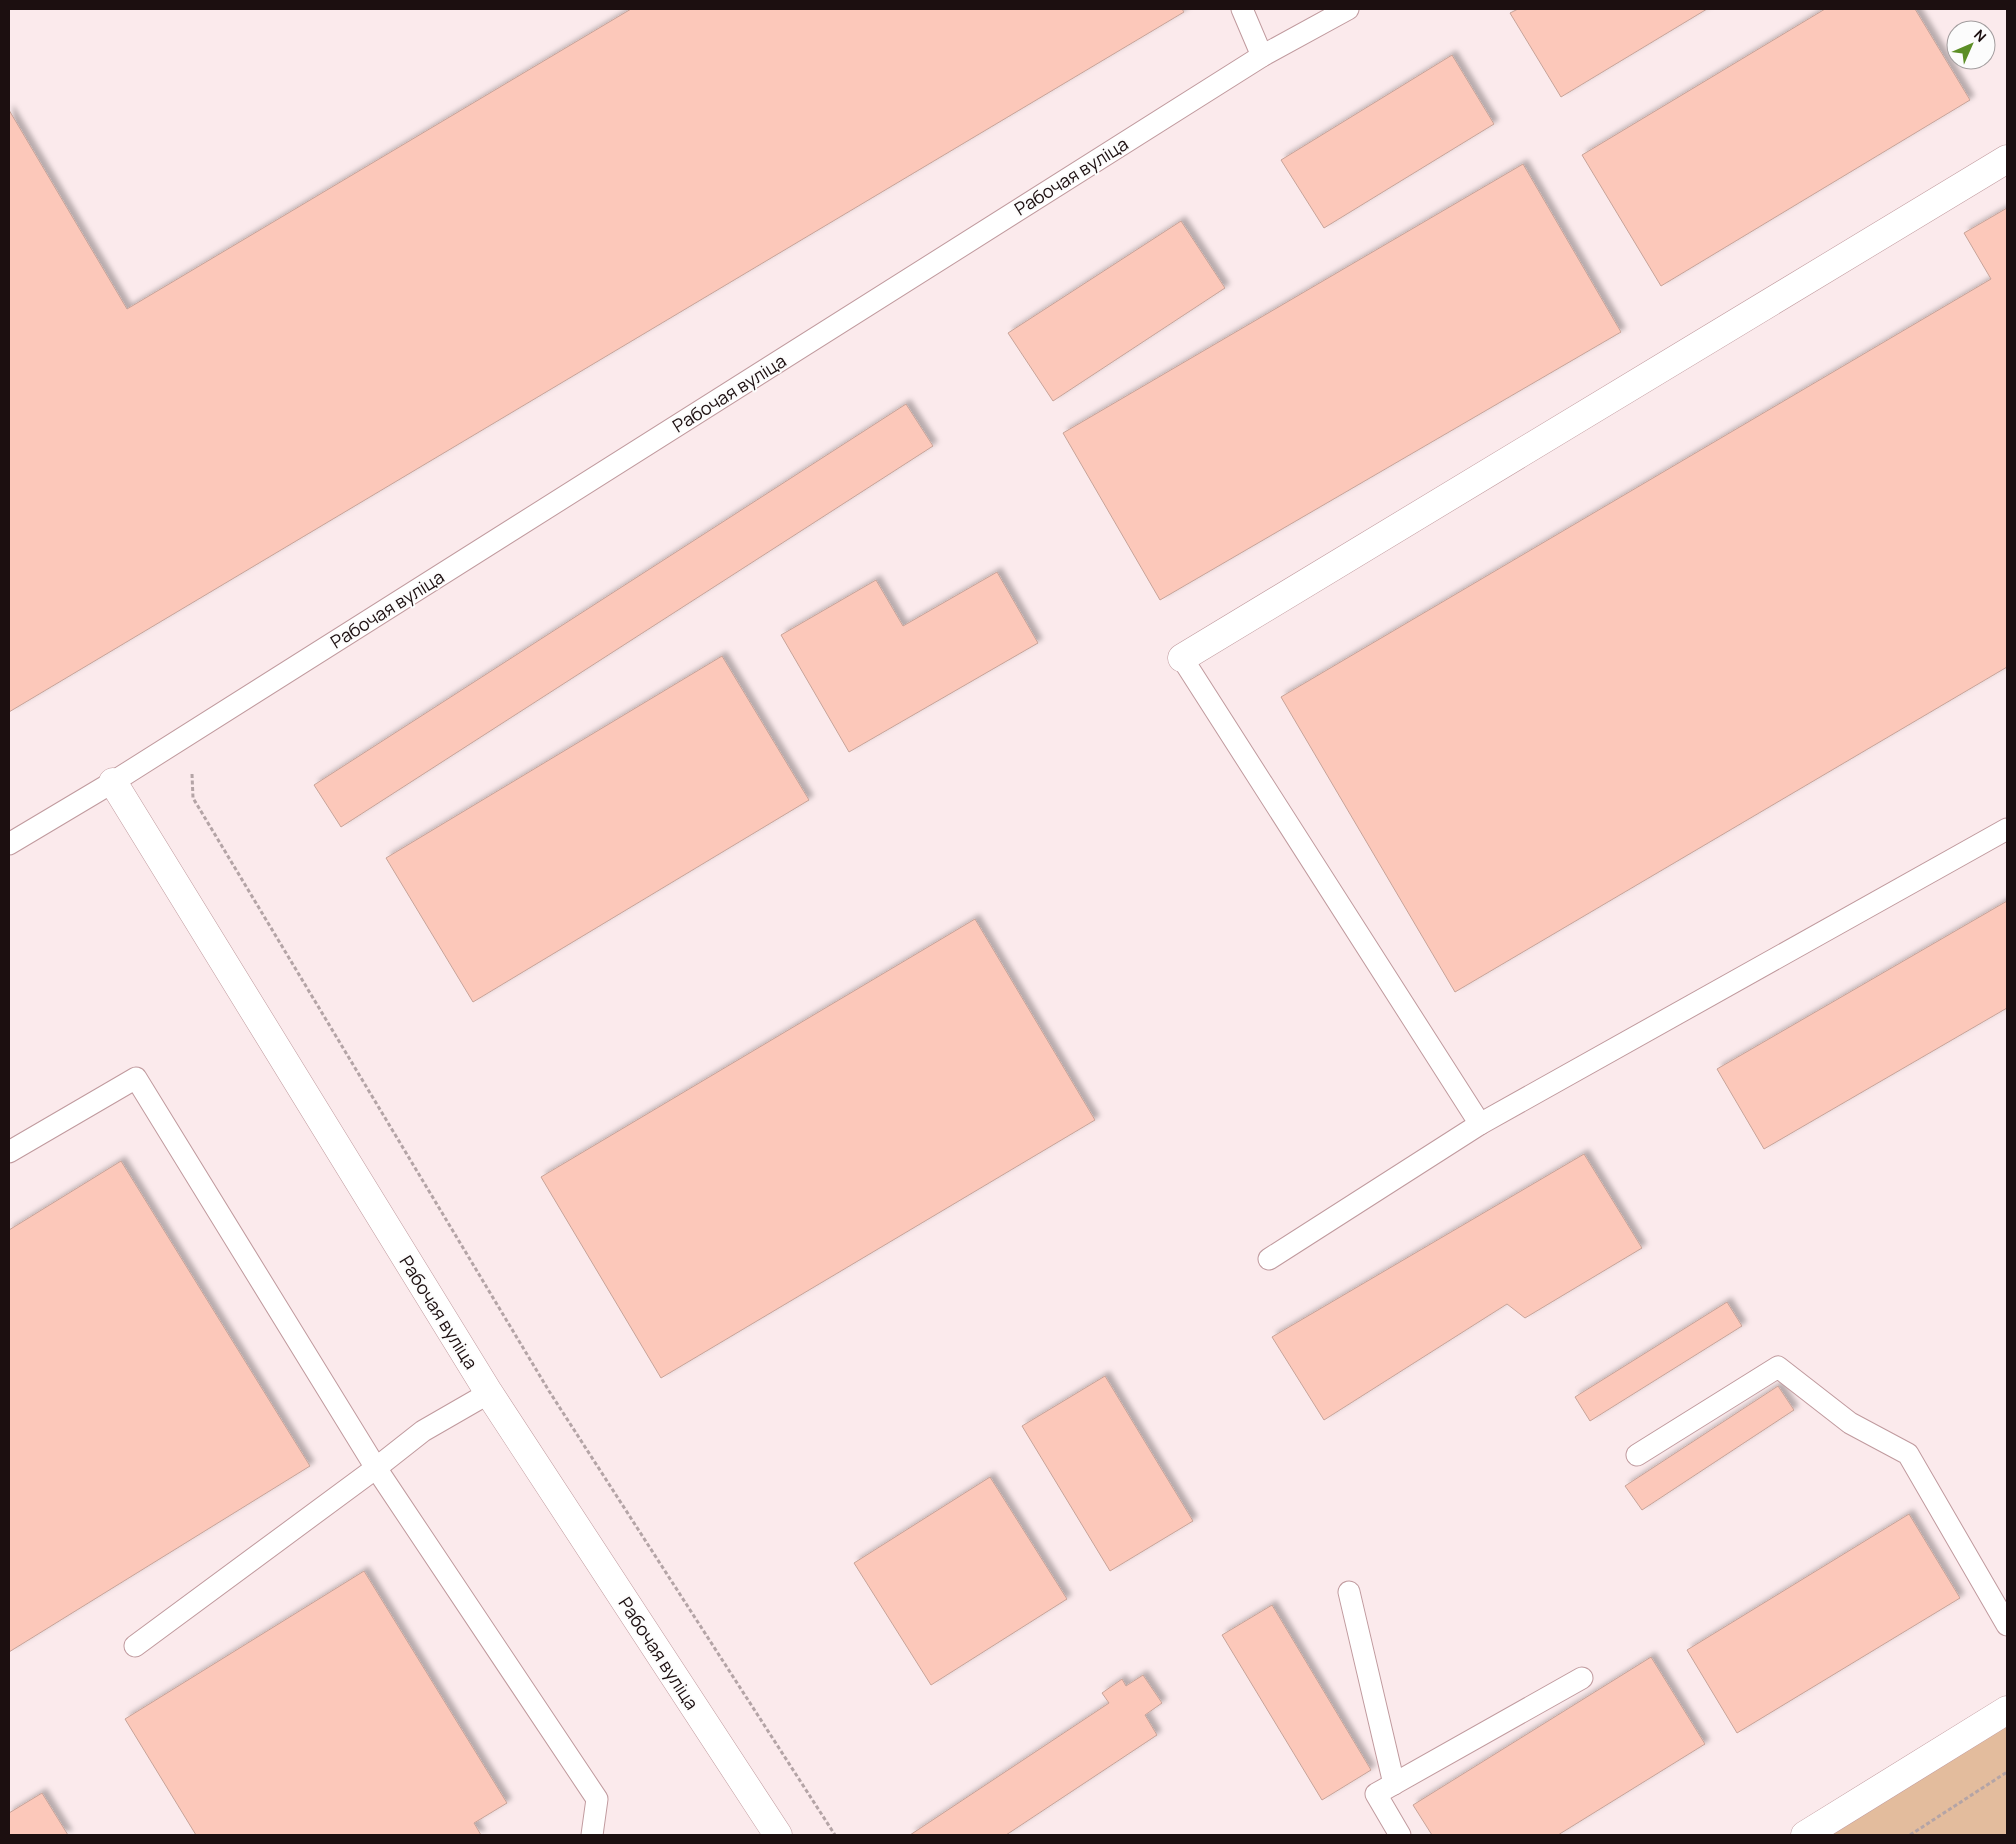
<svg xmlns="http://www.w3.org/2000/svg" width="2016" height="1844" viewBox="0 0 2016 1844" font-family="Manrope,sans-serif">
  <defs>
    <filter id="shadow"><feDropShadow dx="4.5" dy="-4.5" stdDeviation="2.5" flood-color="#0004"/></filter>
  </defs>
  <rect width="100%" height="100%" fill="#fbeaec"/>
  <path fill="#e3bc9d" d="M2007,1710V1835H1805Z"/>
  <g fill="#fcc8ba" stroke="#c7a399" filter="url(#shadow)">
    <path d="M631,9H1182L1184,12L9,712V110L127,309Z"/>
    <path d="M1518,9H1707L1561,97L1510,13Z"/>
    <path d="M1825,9H1915L1970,100L1661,286L1582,155Z"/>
    <path d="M1452,55L1494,124L1324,228L1281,160Z"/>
    <path d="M1523,164L1621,332L1160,600L1063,433Z"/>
    <path d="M2007,208V667L1455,992L1281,697L1991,279L1964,233Z"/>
    <path d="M1181,221L1225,288L1053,401L1008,333Z"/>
    <path d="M906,404L933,446L341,827L314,785Z"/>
    <path d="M997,572L1038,643L849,752L781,635L876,580L903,626Z"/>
    <path d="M722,656L809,800L473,1002L386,858Z"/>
    <path d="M2007,901V1008L1764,1149L1717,1069Z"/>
    <path d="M975,919L1095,1120L661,1378L541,1177Z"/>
    <path d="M1584,1154L1642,1248L1525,1318L1507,1304L1324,1420L1272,1337Z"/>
    <path d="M121,1161L310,1466L9,1652V1230Z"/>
    <path d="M1727,1302L1742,1326L1590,1421L1575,1397Z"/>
    <path d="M1105,1376L1193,1521L1110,1571L1022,1426Z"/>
    <path d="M1778,1386L1794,1410L1642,1510L1625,1486Z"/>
    <path d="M990,1477L1067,1599L931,1685L854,1563Z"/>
    <path d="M1909,1514L1960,1598L1737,1733L1687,1650Z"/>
    <path d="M364,1571L507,1803L474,1823L481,1835H196L125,1719Z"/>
    <path d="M1272,1605L1371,1770L1322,1800L1222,1635Z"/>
    <path d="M1651,1657L1705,1744L1558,1835H1432L1413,1805Z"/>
    <path d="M1143,1675L1162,1703L1145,1715L1157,1735L1006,1835H910L1109,1703L1102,1693L1122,1679L1126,1686Z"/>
    <path d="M42,1793L68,1835H9V1813Z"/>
  </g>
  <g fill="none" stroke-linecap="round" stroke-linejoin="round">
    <g stroke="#c09a9e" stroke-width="23">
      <g id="lane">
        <path d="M1242,9L1262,56"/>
        <path d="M1182,658L1480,1124L1269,1259"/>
        <path d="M9,844L113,782L1262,56L1348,9"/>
        <path d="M1480,1124L2007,829"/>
        <path d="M9,1152L136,1078L376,1468L597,1799L592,1835"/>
        <path d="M1637,1455L1778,1367L1850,1423L1908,1454L2007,1625"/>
        <path d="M1349,1592L1394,1784"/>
        <path d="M135,1646L376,1468L423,1431L489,1393"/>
        <path d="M1400,1835L1376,1794L1582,1678"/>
      </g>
    </g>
    <g stroke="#c09a9e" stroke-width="29">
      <g id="street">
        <path d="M1182,658L2007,159"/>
        <path d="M113,782L489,1393L778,1835"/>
        <path d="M1805,1835L2007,1710"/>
      </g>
    </g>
    <g stroke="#b4a4a6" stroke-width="3" stroke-dasharray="4 2.5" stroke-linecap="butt">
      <path d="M192,774L193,798L549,1391L835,1835"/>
      <path d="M1910,1835L2007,1772"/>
    </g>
    <use href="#lane" stroke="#fff" stroke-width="21"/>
    <use href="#street" stroke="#fff" stroke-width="28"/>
  </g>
  <g text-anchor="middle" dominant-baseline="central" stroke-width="4" stroke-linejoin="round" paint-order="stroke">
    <g font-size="18" fill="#1c0f10" stroke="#fcfcfc">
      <text transform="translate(1071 176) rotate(-32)">Рабочая вуліца</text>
      <text transform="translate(729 393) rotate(-32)">Рабочая вуліца</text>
      <text transform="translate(387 609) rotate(-32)">Рабочая вуліца</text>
      <text transform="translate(439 1312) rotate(58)">Рабочая вуліца</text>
      <text transform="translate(659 1653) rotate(57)">Рабочая вуліца</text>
    </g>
  </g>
  <rect width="2016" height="1844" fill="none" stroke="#1c0f10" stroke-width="20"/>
  <g transform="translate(1971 45) rotate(45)"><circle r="24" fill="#fcfcfc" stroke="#a29d9e"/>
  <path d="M0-4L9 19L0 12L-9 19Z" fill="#5c8e26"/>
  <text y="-8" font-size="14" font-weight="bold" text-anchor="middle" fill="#1c0f10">N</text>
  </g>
</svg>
